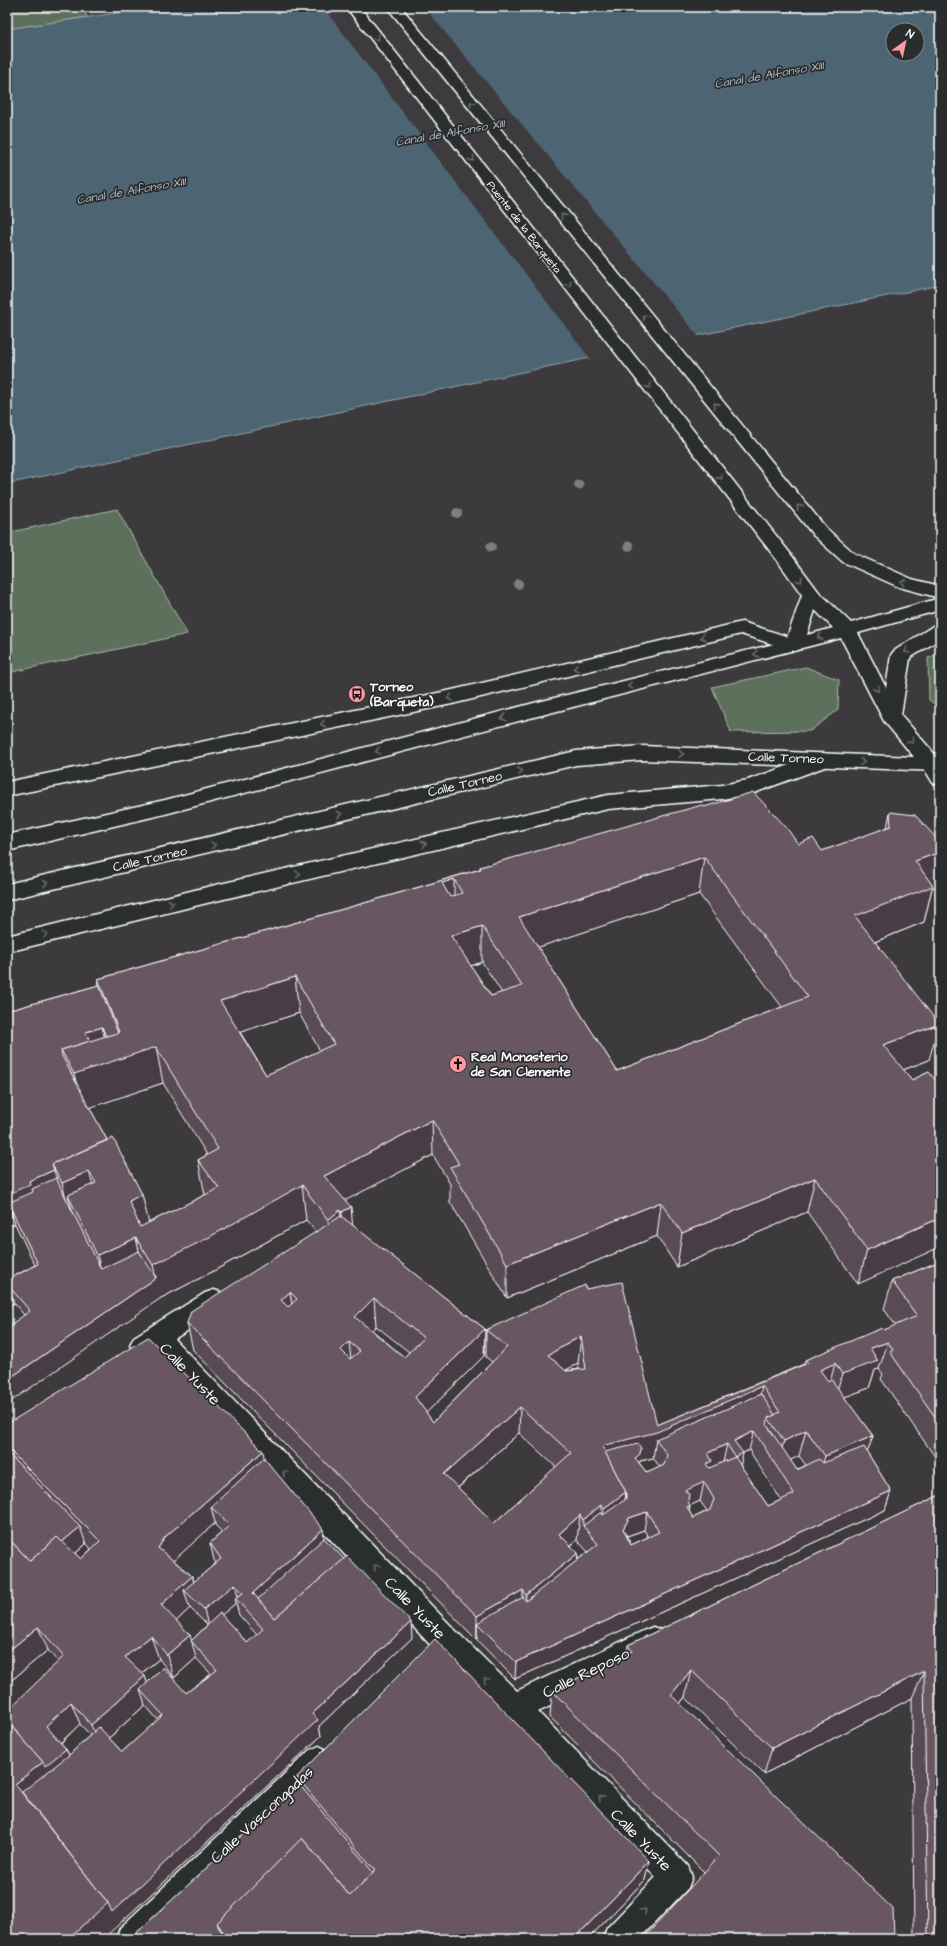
<svg xmlns="http://www.w3.org/2000/svg" width="947" height="1946" viewBox="0 0 947 1946" font-family="'Architects Daughter',sans-serif">
  <rect width="100%" height="100%" fill="#3d3a3d"/>
  <filter id="ink" filterUnits="userSpaceOnUse"><feTurbulence type="fractalNoise" baseFrequency=".025" numOctaves="2"/><feDisplacementMap in="SourceGraphic" scale="8" xChannelSelector="R" yChannelSelector="G"/><feConvolveMatrix kernelMatrix="1 2 1 2 8 2 1 2 1" color-interpolation-filters="sRGB"/></filter>
  <g filter="url(#ink)">
    <g fill="#5b705b" stroke="#adb8ad">
      <path d="M7,7H83L87,17L7,29Z"/>
      <path d="M117,509L187,634L7,673V533Z"/>
      <path d="M940,653V708L929,700L928,658Z"/>
      <path d="M806,667L839,680L838,710L810,731L731,732L712,687Z"/>
    </g>
    <path fill="#4d6572" stroke="#94a3aa" fill-rule="evenodd" d="M158,7H940V285L518,373L7,484V29ZM893,30H917V54H893Z"/>
    <path fill="#3d3a3d" d="M323,7H424L699,337L591,360Z"/>
    <g fill="none" stroke-linecap="round" stroke-linejoin="round">
      <g stroke="#fff" stroke-width="3">
        <g id="minor">
          <path d="M742,622L801,641L803,645L801,649L794,651L741,634L452,704L7,796V782L452,690Z"/>
          <path d="M823,753L830,755L833,760L830,765L751,794L722,799L608,809L207,903L7,952V936L207,887L608,795L722,785L748,780Z"/>
          <path d="M932,758L940,761V785L933,783L922,765L925,760Z"/>
          <path d="M214,1290L223,1293L227,1301L223,1309L174,1339L456,1631L517,1691L643,1631L653,1627L663,1631L667,1641L663,1651L538,1712L688,1866L692,1877L688,1888L639,1939H603L607,1928L656,1877L504,1718L436,1651L153,1352L143,1356L134,1353L130,1345L134,1337L205,1293Z"/>
          <path d="M319,1746L329,1751L334,1761L329,1771L153,1939H116L120,1928L309,1751Z"/>
        </g>
      </g>
      <g stroke="#fff" stroke-width="3">
        <g id="major">
          <path d="M346,7H360L789,552L818,591L851,623L940,598V610L858,633L886,688L891,655L894,651L933,626L940,624V639L910,658L901,715L937,757H940V771L642,760L576,765L7,900V884L576,751L642,746L914,757L884,721L841,638L534,717L165,814L7,851V835L165,800L534,703L786,641L802,595L777,560ZM815,610L833,628L807,635Z"/>
          <path d="M387,7H401L826,528L855,554L912,579L940,586V598L899,587L843,562L814,536Z"/>
        </g>
      </g>
      <use href="#minor" fill="#2a2d2e" fill-rule="evenodd"/>
      <use href="#major" fill="#2a2d2e" fill-rule="evenodd"/>
    </g>
    <g fill="#7b7f7b">
      <circle cx="579" cy="485" r="5"/>
      <circle cx="457" cy="513" r="5"/>
      <circle cx="629" cy="546" r="5"/>
      <circle cx="491" cy="547" r="5"/>
      <circle cx="518" cy="584" r="5"/>
    </g>
    <g fill="#594b53" stroke="#fff" fill-rule="evenodd">
      <path d="M704,807L798,844L822,851L887,828L890,812L937,886L932,888L924,922L875,942L929,1060L903,1070L912,1080L929,1072L858,1284L807,1212L677,1267L657,1236L507,1298L450,1202V1184L433,1155L345,1200L353,1226L485,1329L484,1356L426,1413L433,1422L492,1362L486,1357V1330L586,1289L657,1425L804,1364L805,1360L884,1330L896,1326L884,1309L892,1281L940,1261V1464L881,1379L883,1374L879,1369L875,1370L869,1388L844,1397L873,1436L867,1452L891,1491L885,1510L515,1679L193,1350L187,1323L316,1232L306,1220L210,1273L161,1298L24,1315L14,1303L7,1307V1280L35,1265L15,1224L7,1227V1011L99,985L98,979L375,900L480,869V867ZM699,894L782,1007L617,1071L538,947ZM482,962L502,993L491,996L471,966ZM299,1013L320,1051L266,1075L240,1032ZM163,1083L207,1155L198,1160L205,1195L148,1223L142,1194L107,1140L89,1107ZM376,1326L409,1352L404,1357L372,1330ZM578,1363L579,1369L565,1371ZM519,1433L556,1467L494,1523L458,1488ZM749,1450L781,1500L768,1506L740,1465L743,1453ZM799,1456L806,1465L797,1470L790,1460ZM653,1458L660,1467L647,1473L639,1463L640,1461ZM700,1501L707,1511L693,1518L689,1511L690,1505ZM644,1530L648,1537L631,1545L627,1536ZM577,1540L588,1552L578,1560V1553L571,1546Z"/>
      <path d="M7,1424L264,1458L324,1538L412,1638L319,1726L321,1736L118,1925L7,1939L58,1662L48,1650L7,1684ZM215,1523V1525L222,1532L210,1543L214,1560L216,1563L194,1582L192,1576L173,1560ZM86,1543L91,1549L81,1559L75,1554L86,1544ZM236,1603L239,1615L257,1635L247,1643L221,1615ZM190,1608L207,1625L191,1641L190,1635L176,1621ZM196,1658L211,1674L186,1693L147,1683L145,1676L142,1673L159,1659L174,1678ZM145,1705L158,1720L122,1752L109,1738ZM80,1724L90,1735L69,1755L66,1749L61,1743Z"/>
      <path d="M940,1495V1939H914L912,1698L764,1774L685,1697L680,1704L894,1939L704,1872L550,1717L552,1691L627,1654L628,1645Z"/>
      <path d="M297,1777L649,1861L645,1880L588,1939H130L298,1783Z"/>
    </g>
    <g fill="#493d44" stroke="#fff">
      <path d="M940,852V876L937,886L932,888L924,922L847,953L855,916L915,861Z"/>
      <path d="M704,857L699,894L518,954L519,917Z"/>
      <path d="M454,879V915L442,883Z"/>
      <path d="M482,926V962L451,973V936Z"/>
      <path d="M295,977L299,1013L226,1037L220,1001Z"/>
      <path d="M939,1024L929,1060L874,1081L883,1045Z"/>
      <path d="M102,1027L109,1056L156,1047L163,1083L83,1110L74,1074L86,1032Z"/>
      <path d="M432,1120L433,1155L327,1210L324,1176Z"/>
      <path d="M54,1170L62,1199L8,1203L15,1224L7,1227V1195L29,1181Z"/>
      <path d="M89,1171L98,1206L68,1196L74,1216L71,1217L62,1183Z"/>
      <path d="M815,1178L807,1212L677,1267L682,1233Z"/>
      <path d="M302,1185L306,1220L210,1273L161,1298L7,1404V1380L156,1278L153,1265Z"/>
      <path d="M142,1194L150,1228L137,1235L129,1201Z"/>
      <path d="M661,1202L657,1236L507,1298V1264Z"/>
      <path d="M351,1207L354,1241L345,1246L342,1212Z"/>
      <path d="M340,1210L344,1244L331,1254L328,1220Z"/>
      <path d="M940,1218V1247L858,1284L867,1250Z"/>
      <path d="M136,1238L144,1272L106,1289L97,1255Z"/>
      <path d="M7,1283L14,1303L7,1307Z"/>
      <path d="M290,1292L294,1319L281,1300Z"/>
      <path d="M374,1298L376,1326L358,1344L355,1317Z"/>
      <path d="M485,1329L484,1356L416,1423L415,1397Z"/>
      <path d="M581,1336L578,1363L546,1382L548,1355Z"/>
      <path d="M349,1342L352,1369L341,1350Z"/>
      <path d="M888,1342L879,1369L875,1370L869,1388L834,1401L842,1374L870,1348Z"/>
      <path d="M835,1363L828,1390L820,1370Z"/>
      <path d="M762,1386L756,1413L656,1439L653,1458L640,1461L638,1473L610,1469L602,1446Z"/>
      <path d="M520,1407L519,1433L445,1499L444,1474Z"/>
      <path d="M806,1430L799,1456L777,1467L784,1441Z"/>
      <path d="M754,1431L749,1450L743,1453L739,1472L735,1457L734,1441Z"/>
      <path d="M873,1436L864,1462L818,1481L825,1456Z"/>
      <path d="M727,1444L723,1462L704,1482L700,1501L687,1507L685,1491L708,1453Z"/>
      <path d="M263,1451L267,1476L211,1507L215,1523L172,1562L158,1548L165,1537Z"/>
      <path d="M891,1491L885,1510L515,1679L516,1662Z"/>
      <path d="M626,1492L623,1518L601,1533L604,1508Z"/>
      <path d="M601,1505L599,1530L583,1526V1520Z"/>
      <path d="M690,1506L687,1524V1507Z"/>
      <path d="M647,1512L644,1530L627,1536L623,1529L629,1518Z"/>
      <path d="M580,1515L577,1540L557,1559L559,1534Z"/>
      <path d="M80,1527L86,1544L39,1585L32,1567Z"/>
      <path d="M323,1529L325,1547L260,1608L253,1593Z"/>
      <path d="M578,1553L576,1577L525,1618L526,1595Z"/>
      <path d="M192,1576L199,1600L184,1590L189,1607L190,1608L168,1629L161,1605Z"/>
      <path d="M235,1584L239,1601L235,1598L236,1603L208,1626L204,1609Z"/>
      <path d="M523,1590L522,1614L477,1623V1639V1616Z"/>
      <path d="M411,1622L412,1638L319,1726L321,1736L118,1925L103,1939H67L312,1714Z"/>
      <path d="M38,1627L48,1650L7,1684V1652Z"/>
      <path d="M190,1635L196,1658L174,1678L167,1655Z"/>
      <path d="M151,1636L159,1659L133,1680L125,1657Z"/>
      <path d="M691,1670L685,1697L665,1722L671,1695Z"/>
      <path d="M924,1671L912,1698L764,1774L772,1748Z"/>
      <path d="M145,1676L152,1699L140,1690L145,1705L100,1746L91,1725Z"/>
      <path d="M71,1702L80,1724L56,1747L46,1726Z"/>
      <path d="M66,1749L76,1770L30,1807L15,1784L43,1762Z"/>
      <path d="M649,1861L645,1880L588,1939H574Z"/>
    </g>
    <g fill="#685761" stroke="#fff" fill-rule="evenodd">
      <path d="M753,792L786,827L798,844L813,838L822,851L891,826L890,812L915,815L940,842V852L915,861L933,886L855,916L939,1024L883,1045L912,1080L929,1072L940,1086V1218L867,1250L815,1178L682,1233L661,1202L507,1264L450,1167L459,1164L432,1120L324,1176L351,1207L342,1212L340,1210L328,1220L302,1185L204,1240L153,1265L136,1238L97,1255L68,1195L96,1183L89,1171L62,1183L52,1164L113,1138L142,1194L129,1201L140,1227L219,1188L198,1160L218,1149L156,1047L74,1074L61,1050L119,1032L98,979L375,900L481,869L480,867L702,805L704,807ZM704,857L808,997L617,1071L519,917ZM454,879L462,893L450,897L442,883ZM482,926L522,986L491,996L451,936ZM295,977L334,1044L266,1075L220,1001Z"/>
      <path d="M99,985L118,1033L106,1036L102,1027L86,1032L90,1041L61,1050L62,1056L107,1140L52,1164L54,1170L29,1181L30,1184L7,1195V1011Z"/>
      <path d="M56,1178L101,1269L139,1251L156,1278L7,1380V1327L30,1311L7,1284V1280L38,1264L8,1203L33,1192L32,1189Z"/>
      <path d="M341,1216L485,1329L415,1397L433,1422L507,1347L486,1330L585,1285L586,1289L622,1282L657,1425L808,1363L805,1360L882,1328L884,1330L917,1316L892,1281L940,1261V1424L890,1352L893,1350L888,1342L870,1348L878,1361L842,1374L835,1363L820,1370L828,1381L831,1379L873,1436L825,1456L806,1430L784,1441L768,1418L780,1412L762,1386L657,1432L602,1446L626,1492L604,1508L601,1505L583,1520L580,1515L559,1534L578,1553L526,1595L523,1590L477,1616L187,1323L191,1311ZM290,1292L297,1299L288,1307L281,1300ZM374,1298L424,1338L404,1357L355,1317ZM581,1336L586,1369L566,1371L548,1355ZM349,1342L360,1351L350,1359L341,1350ZM520,1407L571,1453L494,1523L444,1474Z"/>
      <path d="M148,1337L263,1451L165,1537L158,1548L192,1576L161,1605L190,1635L167,1655L151,1636L125,1657L145,1676L91,1725L71,1702L46,1726L66,1749L45,1766L43,1762L7,1721V1711L64,1656L38,1627L7,1652V1537L30,1561L57,1537L81,1559L100,1541L7,1448V1424Z"/>
      <path d="M761,1394L775,1415L768,1418L767,1425L797,1470L819,1459L823,1463L864,1447L891,1491L516,1662L477,1623L523,1597L526,1601L598,1544L583,1526L601,1512L603,1515L626,1499V1492L605,1452L638,1444L641,1448L640,1454L635,1458L647,1473L664,1465L667,1455L656,1439ZM754,1431L794,1494L768,1506L735,1457L709,1468L706,1464L712,1461L708,1453L727,1444L735,1457L743,1453L734,1441ZM704,1482L714,1499L710,1510L693,1518L687,1507L690,1506L688,1501L689,1494L685,1491ZM647,1512L659,1532L631,1545L623,1529L629,1518Z"/>
      <path d="M10,1455L80,1527L62,1542L57,1537L30,1561L7,1537V1457Z"/>
      <path d="M264,1458L323,1529L253,1593L274,1618L347,1556L411,1622L312,1714L318,1720L112,1912L108,1903L22,1792L69,1755L99,1727L122,1752L163,1715L140,1690L163,1667L186,1693L217,1670L191,1641L220,1613L247,1643L263,1629L235,1598L243,1593L235,1584L204,1609L184,1590L221,1559L210,1543L230,1525L211,1507Z"/>
      <path d="M940,1495V1939H928L924,1671L772,1748L691,1670L671,1695L893,1909L894,1939H643L719,1856L552,1691L632,1651L628,1645Z"/>
      <path d="M324,1538L344,1559L274,1618L258,1599Z"/>
      <path d="M435,1639L649,1861L574,1939H228L217,1923L302,1838L350,1896L376,1869L370,1865L297,1777Z"/>
      <path d="M7,1721L43,1762L15,1784L108,1903L67,1939H7Z"/>
      <path d="M298,1783L371,1870L373,1872L350,1896L302,1838L217,1923L219,1928L227,1939H130Z"/>
    </g>
    <defs><path id="oneway-chevron" d="M-2-3.5L2.5 0L-2 3.5" fill="none" stroke-width="1.6" stroke-linecap="round" stroke-linejoin="round"/></defs>
    <g stroke="#6a6c6d">
      <use href="#oneway-chevron" transform="translate(377 38) rotate(52)"/>
      <use href="#oneway-chevron" transform="translate(472 104) rotate(-129)"/>
      <use href="#oneway-chevron" transform="translate(472 159) rotate(52)"/>
      <use href="#oneway-chevron" transform="translate(563 216) rotate(-129)"/>
      <use href="#oneway-chevron" transform="translate(569 284) rotate(52)"/>
      <use href="#oneway-chevron" transform="translate(645 317) rotate(-129)"/>
      <use href="#oneway-chevron" transform="translate(649 386) rotate(52)"/>
      <use href="#oneway-chevron" transform="translate(716 405) rotate(-129)"/>
      <use href="#oneway-chevron" transform="translate(720 477) rotate(52)"/>
      <use href="#oneway-chevron" transform="translate(799 507) rotate(-129)"/>
      <use href="#oneway-chevron" transform="translate(800 580) rotate(54)"/>
      <use href="#oneway-chevron" transform="translate(903 582) rotate(-158)"/>
      <use href="#oneway-chevron" transform="translate(703 637) rotate(166)"/>
      <use href="#oneway-chevron" transform="translate(820 637) rotate(164)"/>
      <use href="#oneway-chevron" transform="translate(907 651) rotate(147)"/>
      <use href="#oneway-chevron" transform="translate(756 654) rotate(166)"/>
      <use href="#oneway-chevron" transform="translate(576 668) rotate(167)"/>
      <use href="#oneway-chevron" transform="translate(630 686) rotate(166)"/>
      <use href="#oneway-chevron" transform="translate(877 689) rotate(63)"/>
      <use href="#oneway-chevron" transform="translate(450 698) rotate(168)"/>
      <use href="#oneway-chevron" transform="translate(504 718) rotate(165)"/>
      <use href="#oneway-chevron" transform="translate(323 724) rotate(168)"/>
      <use href="#oneway-chevron" transform="translate(911 741) rotate(50)"/>
      <use href="#oneway-chevron" transform="translate(378 751) rotate(165)"/>
      <use href="#oneway-chevron" transform="translate(681 754) rotate(2)"/>
      <use href="#oneway-chevron" transform="translate(862 762) rotate(3)"/>
      <use href="#oneway-chevron" transform="translate(520 771) rotate(-13)"/>
      <use href="#oneway-chevron" transform="translate(339 814) rotate(-13)"/>
      <use href="#oneway-chevron" transform="translate(424 844) rotate(-13)"/>
      <use href="#oneway-chevron" transform="translate(213 845) rotate(-13)"/>
      <use href="#oneway-chevron" transform="translate(298 874) rotate(-13)"/>
      <use href="#oneway-chevron" transform="translate(45 883) rotate(-13)"/>
      <use href="#oneway-chevron" transform="translate(171 903) rotate(-14)"/>
      <use href="#oneway-chevron" transform="translate(45 934) rotate(-14)"/>
      <use href="#oneway-chevron" transform="translate(285 1473) rotate(-134)"/>
      <use href="#oneway-chevron" transform="translate(376 1567) rotate(-134)"/>
      <use href="#oneway-chevron" transform="translate(486 1680) rotate(-135)"/>
      <use href="#oneway-chevron" transform="translate(601 1798) rotate(-134)"/>
      <use href="#oneway-chevron" transform="translate(644 1911) rotate(-47)"/>
    </g>
  </g>
  <defs>
    <g id="bus-disc" transform="scale(0.9)"><circle r="9.5" fill="#ff9aa2" stroke="#2a2d2e"/><path d="M-5-6H5V4H4V6H2V4H-2V6H-4V4H-5ZM-3.5-4V0h7V-4ZM-3.5 1.2v1.5H-2V1.2ZM2 1.2v1.5H3.5V1.2Z" fill="#111"/></g>
    <g id="church-disc" transform="scale(0.9)"><circle r="9.5" fill="#ff9aa2" stroke="#2a2d2e"/><path d="M-1.2-6h2.4v3.5h3.3v2.4h-3.3V6h-2.4V-.1h-3.3v-2.4h3.3Z" fill="#111"/></g>
  </defs>
  <g fill-rule="evenodd">
    <use href="#bus-disc" x="357" y="694"/>
    <use href="#church-disc" x="458" y="1064"/>
  </g>
  <g text-anchor="middle" dominant-baseline="central" stroke-width="3.5" stroke-linejoin="round" paint-order="stroke">
    <g font-size="11" fill="#fff" stroke="#2a2d2e">
      <text transform="translate(524 227) rotate(52)">Puente de la Barqueta</text>
    </g>
    <g font-size="12" font-style="italic" fill="#afbac0" stroke="#2a2d2e">
      <text transform="translate(769 75) rotate(-10)">Canal de Alfonso XIII</text>
      <text transform="translate(450 133) rotate(-10)">Canal de Alfonso XIII</text>
      <text transform="translate(131 191) rotate(-10)">Canal de Alfonso XIII</text>
    </g>
    <g font-size="13" font-weight="bold" fill="#fff" stroke="#2a2d2e" text-anchor="start">
      <text x="370" y="687">Torneo<tspan x="370" dy="15">(Barqueta)</tspan></text>
      <text x="471" y="1057">Real Monasterio<tspan x="471" dy="15">de San Clemente</tspan></text>
    </g>
    <g font-size="13" fill="#fff" stroke="#2a2d2e">
      <text transform="translate(786 758) rotate(2)">Calle Torneo</text>
      <text transform="translate(465 784) rotate(-13)">Calle Torneo</text>
      <text transform="translate(150 859) rotate(-13)">Calle Torneo</text>
    </g>
    <g font-size="16" fill="#fff" stroke="#2a2d2e">
      <text transform="translate(190 1374) rotate(46)">Calle Yuste</text>
      <text transform="translate(415 1608) rotate(46)">Calle Yuste</text>
      <text transform="translate(586 1673) rotate(-26)">Calle Reposo</text>
      <text transform="translate(262 1815) rotate(-43)">Calle Vascongadas</text>
      <text transform="translate(641 1840) rotate(46)">Calle Yuste</text>
    </g>
  </g>
  <rect width="947" height="1946" fill="none" stroke="#2a2d2e" stroke-width="24"/>
  <rect x="12" y="12" width="923" height="1922" fill="none" stroke="#fff" stroke-width="1.5" filter="url(#ink)"/>
  <g transform="translate(905 42) rotate(33)"><circle r="19" fill="#2a2d2e" stroke="#7f8182"/>
  <path d="M0-3L7 15L0 10L-7 15Z" fill="#ff9aa2"/>
  <text y="-6" font-size="11" font-weight="bold" text-anchor="middle" fill="#ffffff">N</text>
  </g>
</svg>
